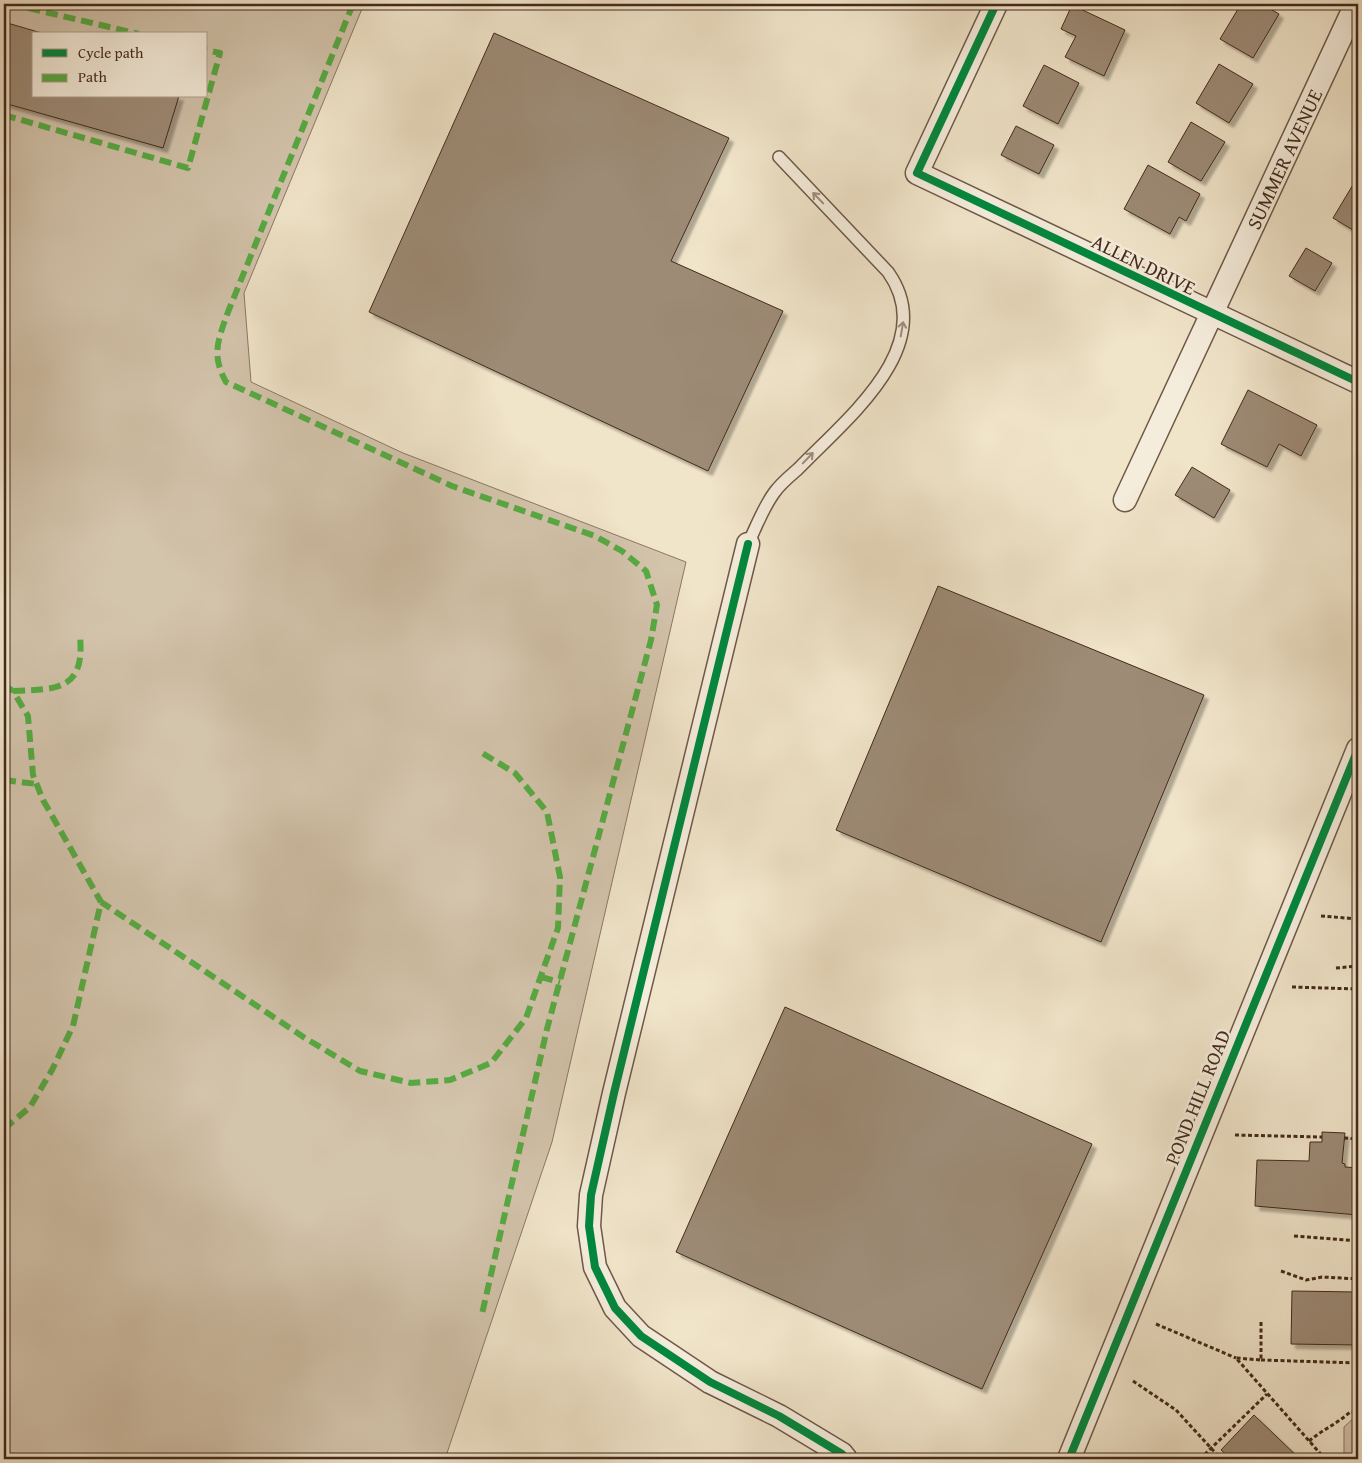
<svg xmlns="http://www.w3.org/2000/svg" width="1362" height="1463" viewBox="0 0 1362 1463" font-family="'Gentium Book Plus',serif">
  <defs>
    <filter id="shadow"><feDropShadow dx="4.5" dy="4.5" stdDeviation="1" flood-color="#0004"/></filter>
  </defs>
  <rect width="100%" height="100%" fill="#f0e4c9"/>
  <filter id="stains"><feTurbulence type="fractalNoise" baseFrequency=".004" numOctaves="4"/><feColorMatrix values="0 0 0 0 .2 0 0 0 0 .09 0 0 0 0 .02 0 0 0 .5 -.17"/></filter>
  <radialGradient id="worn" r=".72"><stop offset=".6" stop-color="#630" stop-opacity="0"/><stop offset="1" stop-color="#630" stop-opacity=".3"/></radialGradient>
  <g fill="#d3c4ac" stroke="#8c7764" fill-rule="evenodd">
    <path d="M4,4H364L244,293L251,382L403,453L686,562L552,1142L445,1459H4ZM34,34H206V96H34Z"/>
    <path d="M1356,1416H1358V1459H1348L1344,1455V1427Z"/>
  </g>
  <g fill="#9d8b76" stroke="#442a1c" filter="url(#shadow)">
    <path d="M1241,4H1262L1279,14L1253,58L1220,39Z"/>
    <path d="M1072,5L1125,30L1104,76L1065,57L1076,36L1061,29Z"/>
    <path d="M4,22L45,34H34V96H179L163,148L4,103Z"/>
    <path d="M494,33L729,138L671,261L783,311L708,471L369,312Z"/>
    <path d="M1219,64L1253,84L1229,123L1196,103Z"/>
    <path d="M1044,65L1079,83L1058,124L1023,106Z"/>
    <path d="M1191,122L1225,142L1201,181L1168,162Z"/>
    <path d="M1016,126L1054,145L1039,174L1001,155Z"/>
    <path d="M1148,165L1200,194L1186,221L1179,217L1170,234L1124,209Z"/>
    <path d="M1357,178H1358V233L1333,218Z"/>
    <path d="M1306,248L1332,263L1315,291L1289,276Z"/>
    <path d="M1248,390L1317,425L1301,456L1279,444L1267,467L1221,444Z"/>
    <path d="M1192,467L1230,490L1214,518L1175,495Z"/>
    <path d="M938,586L1204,695L1101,942L836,830Z"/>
    <path d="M785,1007L1092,1144L982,1389L676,1252Z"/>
    <path d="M1322,1132L1345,1133L1342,1163L1345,1164V1167L1358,1168V1215L1255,1206L1257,1160L1309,1161L1310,1142H1322Z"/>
    <path d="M1292,1291L1358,1292V1345L1291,1344Z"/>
    <path d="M1254,1415L1300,1459H1231L1221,1450Z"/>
    <path d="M591,1454L612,1459H590Z"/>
  </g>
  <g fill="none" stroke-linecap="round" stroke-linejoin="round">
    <g stroke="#6f5847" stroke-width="14">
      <path id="service" d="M748,544C756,527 763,508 774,493C780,484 790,476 798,469C845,420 941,346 888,272L779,157"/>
    </g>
    <g stroke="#6f5847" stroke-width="25">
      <g id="minor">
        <path d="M996,4L917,173L1358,382"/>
        <path d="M1125,500L1356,4"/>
        <path d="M748,544L614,1093L591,1195L589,1226L595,1267L615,1308L641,1336L710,1382L779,1416L842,1454L846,1459"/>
        <path d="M1069,1459L1358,749"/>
      </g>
    </g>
    <g stroke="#442a1c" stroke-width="3" stroke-dasharray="4 2.5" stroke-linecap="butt">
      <path d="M1321,916L1358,919"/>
      <path d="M1336,968L1358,966"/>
      <path d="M1292,987L1358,989"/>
      <path d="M1235,1135L1322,1137"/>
      <path d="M1344,1138L1356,1139L1358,1143"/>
      <path d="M1294,1236L1358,1241"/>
      <path d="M1281,1271L1306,1280L1322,1277L1358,1279"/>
      <path d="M1261,1322V1360L1236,1358L1325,1459"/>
      <path d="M1156,1324L1236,1358"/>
      <path d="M1261,1360L1358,1363"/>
      <path d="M1133,1381L1176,1410L1221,1459"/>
      <path d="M1309,1441C1322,1430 1337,1424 1350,1412H1358"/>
      <path d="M1200,1459L1267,1394"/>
    </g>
    <use href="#service" stroke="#f5eddc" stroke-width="11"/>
    <use href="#minor" stroke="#f5eddc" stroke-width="22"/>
    <g stroke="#56ab43" stroke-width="6" stroke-dasharray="12 6" stroke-linecap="butt">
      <path d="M11,4L139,34"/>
      <path d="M353,4L228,312C218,340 211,355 226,382L452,486L595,536L622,551L646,571L657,605L651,640L547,1029L482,1314"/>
      <path d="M4,115L188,168L220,53L206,50"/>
      <path d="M4,685L13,691L28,716L33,775L43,800L101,902"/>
      <path d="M13,691C57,689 85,691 80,636"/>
      <path d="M4,780L37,784"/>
      <path d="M541,977L560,982"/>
      <path d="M4,1129L30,1107L52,1070L73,1026L101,902L305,1038L360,1071L411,1083L450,1080L491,1063L526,1018L558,928L560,877L547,812L515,773L479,751"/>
    </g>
    <g stroke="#f5eddc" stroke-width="11">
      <g id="cycleway">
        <path d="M996,4L917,173L1358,382"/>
        <path d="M748,544L614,1093L591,1195L589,1226L595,1267L615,1308L641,1336L710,1382L779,1416L842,1454L846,1459"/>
        <path d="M1069,1459L1358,749"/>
      </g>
    </g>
    <use href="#cycleway" stroke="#00873e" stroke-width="8"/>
  </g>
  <defs><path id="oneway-shaft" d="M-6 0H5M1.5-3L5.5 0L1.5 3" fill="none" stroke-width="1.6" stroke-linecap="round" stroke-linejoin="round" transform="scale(1.25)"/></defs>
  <g stroke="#9c8c7c">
    <use href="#oneway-shaft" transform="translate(818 198) rotate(-134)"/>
    <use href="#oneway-shaft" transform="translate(902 329) rotate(-80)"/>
    <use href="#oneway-shaft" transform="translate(808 458) rotate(-46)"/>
  </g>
  <g text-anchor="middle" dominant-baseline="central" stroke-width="5" stroke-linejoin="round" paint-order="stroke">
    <g font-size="20" fill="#442a1c" stroke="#f5eddc">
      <text transform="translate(1284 159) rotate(-65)">SUMMER AVENUE</text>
      <text transform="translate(1144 264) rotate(26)">ALLEN DRIVE</text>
      <text transform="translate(1197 1097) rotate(-68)">POND HILL ROAD</text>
    </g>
  </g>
  <rect width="1362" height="1463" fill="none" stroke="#f0e4c9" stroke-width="20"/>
  <rect x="5" y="5" width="1352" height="1453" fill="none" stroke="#442a1c" stroke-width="2.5"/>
  <rect x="10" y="10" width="1342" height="1443" fill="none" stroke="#442a1c"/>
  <rect x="32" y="32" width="175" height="65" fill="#f5eddc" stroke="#ae9f8f"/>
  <rect x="42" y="49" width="25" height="8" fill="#00873e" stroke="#ae9f8f"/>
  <text x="78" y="58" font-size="15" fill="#442a1c">Cycle path</text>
  <rect x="42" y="74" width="25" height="8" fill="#56ab43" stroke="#ae9f8f"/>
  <text x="78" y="82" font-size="15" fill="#442a1c">Path</text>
  <rect width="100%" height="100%" filter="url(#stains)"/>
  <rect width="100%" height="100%" fill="url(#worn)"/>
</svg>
